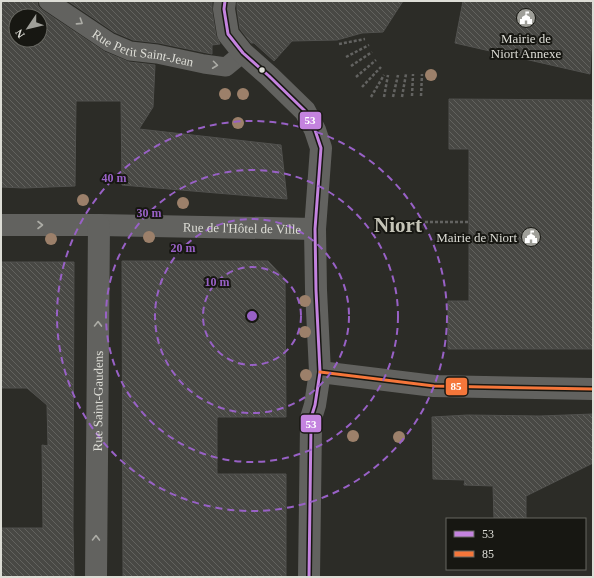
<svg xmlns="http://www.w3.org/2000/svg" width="594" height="578" viewBox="0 0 594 578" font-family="Georgia,serif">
  <defs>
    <pattern id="building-back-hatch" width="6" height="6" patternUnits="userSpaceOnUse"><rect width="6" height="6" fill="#484844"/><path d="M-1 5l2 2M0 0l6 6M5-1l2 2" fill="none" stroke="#62625e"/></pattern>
  </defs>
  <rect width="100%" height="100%" fill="#2c2c27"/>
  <g fill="url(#building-back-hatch)" stroke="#51514e" fill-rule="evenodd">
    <path d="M1,1H37L38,6L42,10L105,52L129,62L155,65L153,107L139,129L281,145L287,199L122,185L121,101H76L75,186L24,188L1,187ZM16,16H40V40H16Z"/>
    <path d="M68,1H212V11L216,36L220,44L212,45V54L159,43L133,40L114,32Z"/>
    <path d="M237,1H403L383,32L362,33L337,40L292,41L274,61L254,43H251L240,29L237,9Z"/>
    <path d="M463,1H592V32L590,74L455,43Z"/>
    <path d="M449,99L593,100V349H448V301H469V149H449Z"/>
    <path d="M122,261H268L285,279L286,417H217V474H286V577H123Z"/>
    <path d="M1,262H74L73,528L74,577H1V528H43L42,445L48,446L47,405L27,388H1Z"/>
    <path d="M593,414V463L526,496V519H494L493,486L464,485L465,480L433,479L432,417L468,415L540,416Z"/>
  </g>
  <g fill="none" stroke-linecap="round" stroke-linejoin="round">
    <g stroke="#636361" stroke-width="2.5" stroke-dasharray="3 2" stroke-linecap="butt">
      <path d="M339,44L365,39"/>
      <path d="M346,57L369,45"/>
      <path d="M351,66L372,52"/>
      <path d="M356,77L376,60"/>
      <path d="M362,87L381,67"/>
      <path d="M412,96L413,74"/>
      <path d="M421,96L422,74"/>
      <path d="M371,97L384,75"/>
      <path d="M384,97L388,75"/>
      <path d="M393,97L398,75"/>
      <path d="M402,97L406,74"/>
      <path d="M420,222H470"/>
    </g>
    <path stroke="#62625f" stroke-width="19" id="s1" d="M48,1L109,42L130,51L157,54L204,64L226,67L243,53"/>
    <g stroke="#62625f" stroke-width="22">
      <path d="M225,1L224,9L228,34L243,53L269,76L305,111L315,130L321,148L315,229L316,290L320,372L315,405L311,418V425L309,577"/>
      <path id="s2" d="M1,225H99L315,229"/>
      <path d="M320,372L434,386L593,389"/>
      <path id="s3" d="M96,577L99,225"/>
    </g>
    <g stroke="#171712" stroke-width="6">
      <path id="bus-1" d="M225,1L224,9L228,34L243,53L269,76L305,111L315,130L321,148L315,229L316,290L320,372L315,405L311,418V425L309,577"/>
    </g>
    <g stroke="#171712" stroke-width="6">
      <path id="bus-2" d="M320,372L434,386L593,389"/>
    </g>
    <use href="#bus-1" stroke="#c483df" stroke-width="3"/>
    <use href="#bus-2" stroke="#f5763a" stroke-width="3"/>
  </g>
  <g fill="#9c806a">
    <circle cx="431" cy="75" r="6"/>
    <circle cx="225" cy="94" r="6"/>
    <circle cx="243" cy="94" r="6"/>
    <circle cx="238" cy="123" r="6"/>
    <circle cx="83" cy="200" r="6"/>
    <circle cx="183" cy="203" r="6"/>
    <circle cx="149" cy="237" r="6"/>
    <circle cx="51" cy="239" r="6"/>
    <circle cx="305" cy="301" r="6"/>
    <circle cx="305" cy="332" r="6"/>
    <circle cx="306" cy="375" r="6"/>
    <circle cx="353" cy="436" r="6"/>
    <circle cx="399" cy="437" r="6"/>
  </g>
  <defs><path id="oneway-chevron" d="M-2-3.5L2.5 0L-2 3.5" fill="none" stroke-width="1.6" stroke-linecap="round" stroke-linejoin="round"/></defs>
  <g stroke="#acaca6">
    <use href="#oneway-chevron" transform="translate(80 22) rotate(33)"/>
    <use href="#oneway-chevron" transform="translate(215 65) rotate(7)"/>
    <use href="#oneway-chevron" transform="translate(40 225)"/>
    <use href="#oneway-chevron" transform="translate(98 324) rotate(-89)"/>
    <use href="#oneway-chevron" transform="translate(96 538) rotate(-89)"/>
  </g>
  <g fill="none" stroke="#9861c6" stroke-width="2" stroke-dasharray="7 5">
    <circle cx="252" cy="316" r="49"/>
    <circle cx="252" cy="316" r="97"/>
    <circle cx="252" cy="316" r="146"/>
    <circle cx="252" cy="316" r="195"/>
  </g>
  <defs>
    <g id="civic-disc" transform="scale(1)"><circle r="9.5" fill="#9f9f99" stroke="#171712"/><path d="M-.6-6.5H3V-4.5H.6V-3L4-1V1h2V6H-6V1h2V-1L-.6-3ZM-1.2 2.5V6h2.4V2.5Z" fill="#fff"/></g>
  </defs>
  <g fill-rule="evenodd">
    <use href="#civic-disc" x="526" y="18"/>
    <use href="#civic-disc" x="531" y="237"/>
  </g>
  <circle fill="#ddddd6" stroke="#171712" stroke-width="1.5" cx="262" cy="70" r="3.5"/>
  <g text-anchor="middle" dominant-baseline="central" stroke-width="4" stroke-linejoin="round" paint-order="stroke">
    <g font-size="13" fill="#ddddd6" stroke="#171712">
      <text x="526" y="38">Mairie de<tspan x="526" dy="15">Niort Annexe</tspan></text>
      <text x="517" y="237" text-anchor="end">Mairie de Niort</text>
    </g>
    <g font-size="13" fill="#ddddd6" stroke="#171712">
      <text stroke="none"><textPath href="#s1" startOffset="108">Rue Petit Saint-Jean</textPath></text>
      <text stroke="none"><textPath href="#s2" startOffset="241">Rue de l'Hôtel de Ville</textPath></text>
      <text stroke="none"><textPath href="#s3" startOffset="176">Rue Saint-Gaudens</textPath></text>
    </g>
    <g font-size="21" font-weight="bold" fill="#c5c4b7" stroke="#171712">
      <text x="398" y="225">Niort</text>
    </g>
  </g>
  <circle cx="252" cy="316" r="6" fill="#9861c6" stroke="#171712" stroke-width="2"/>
  <g font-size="12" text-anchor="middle" font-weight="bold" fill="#9861c6" stroke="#171712" stroke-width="4" stroke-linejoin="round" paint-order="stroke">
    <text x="114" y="182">40 m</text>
    <text x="149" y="217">30 m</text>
    <text x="183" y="252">20 m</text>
    <text x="217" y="286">10 m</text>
  </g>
  <g stroke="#171712" stroke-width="1.5">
    <rect x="299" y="111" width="23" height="19" rx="4" fill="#c483df"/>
    <rect x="445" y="377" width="23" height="19" rx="4" fill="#f5763a"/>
    <rect x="300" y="414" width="22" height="19" rx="4" fill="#c483df"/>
  </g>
  <g font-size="11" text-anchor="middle" font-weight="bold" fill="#fff">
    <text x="310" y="124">53</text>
    <text x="456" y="390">85</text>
    <text x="311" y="428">53</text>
  </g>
  <rect width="594" height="578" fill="none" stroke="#ddddd6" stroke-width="4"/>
  <rect x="446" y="518" width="140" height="52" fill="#171712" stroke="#666660"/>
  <rect x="454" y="531" width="20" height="6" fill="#c483df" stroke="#666660"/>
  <text x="482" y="538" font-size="12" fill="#ddddd6">53</text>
  <rect x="454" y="551" width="20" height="6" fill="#f5763a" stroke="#666660"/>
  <text x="482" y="558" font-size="12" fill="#ddddd6">85</text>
  <g transform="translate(28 28) rotate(235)"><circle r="19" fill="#171712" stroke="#666660"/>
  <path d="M0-3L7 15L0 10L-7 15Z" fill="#9f9f99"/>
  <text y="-6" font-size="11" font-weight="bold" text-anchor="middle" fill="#ddddd6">N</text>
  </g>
</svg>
